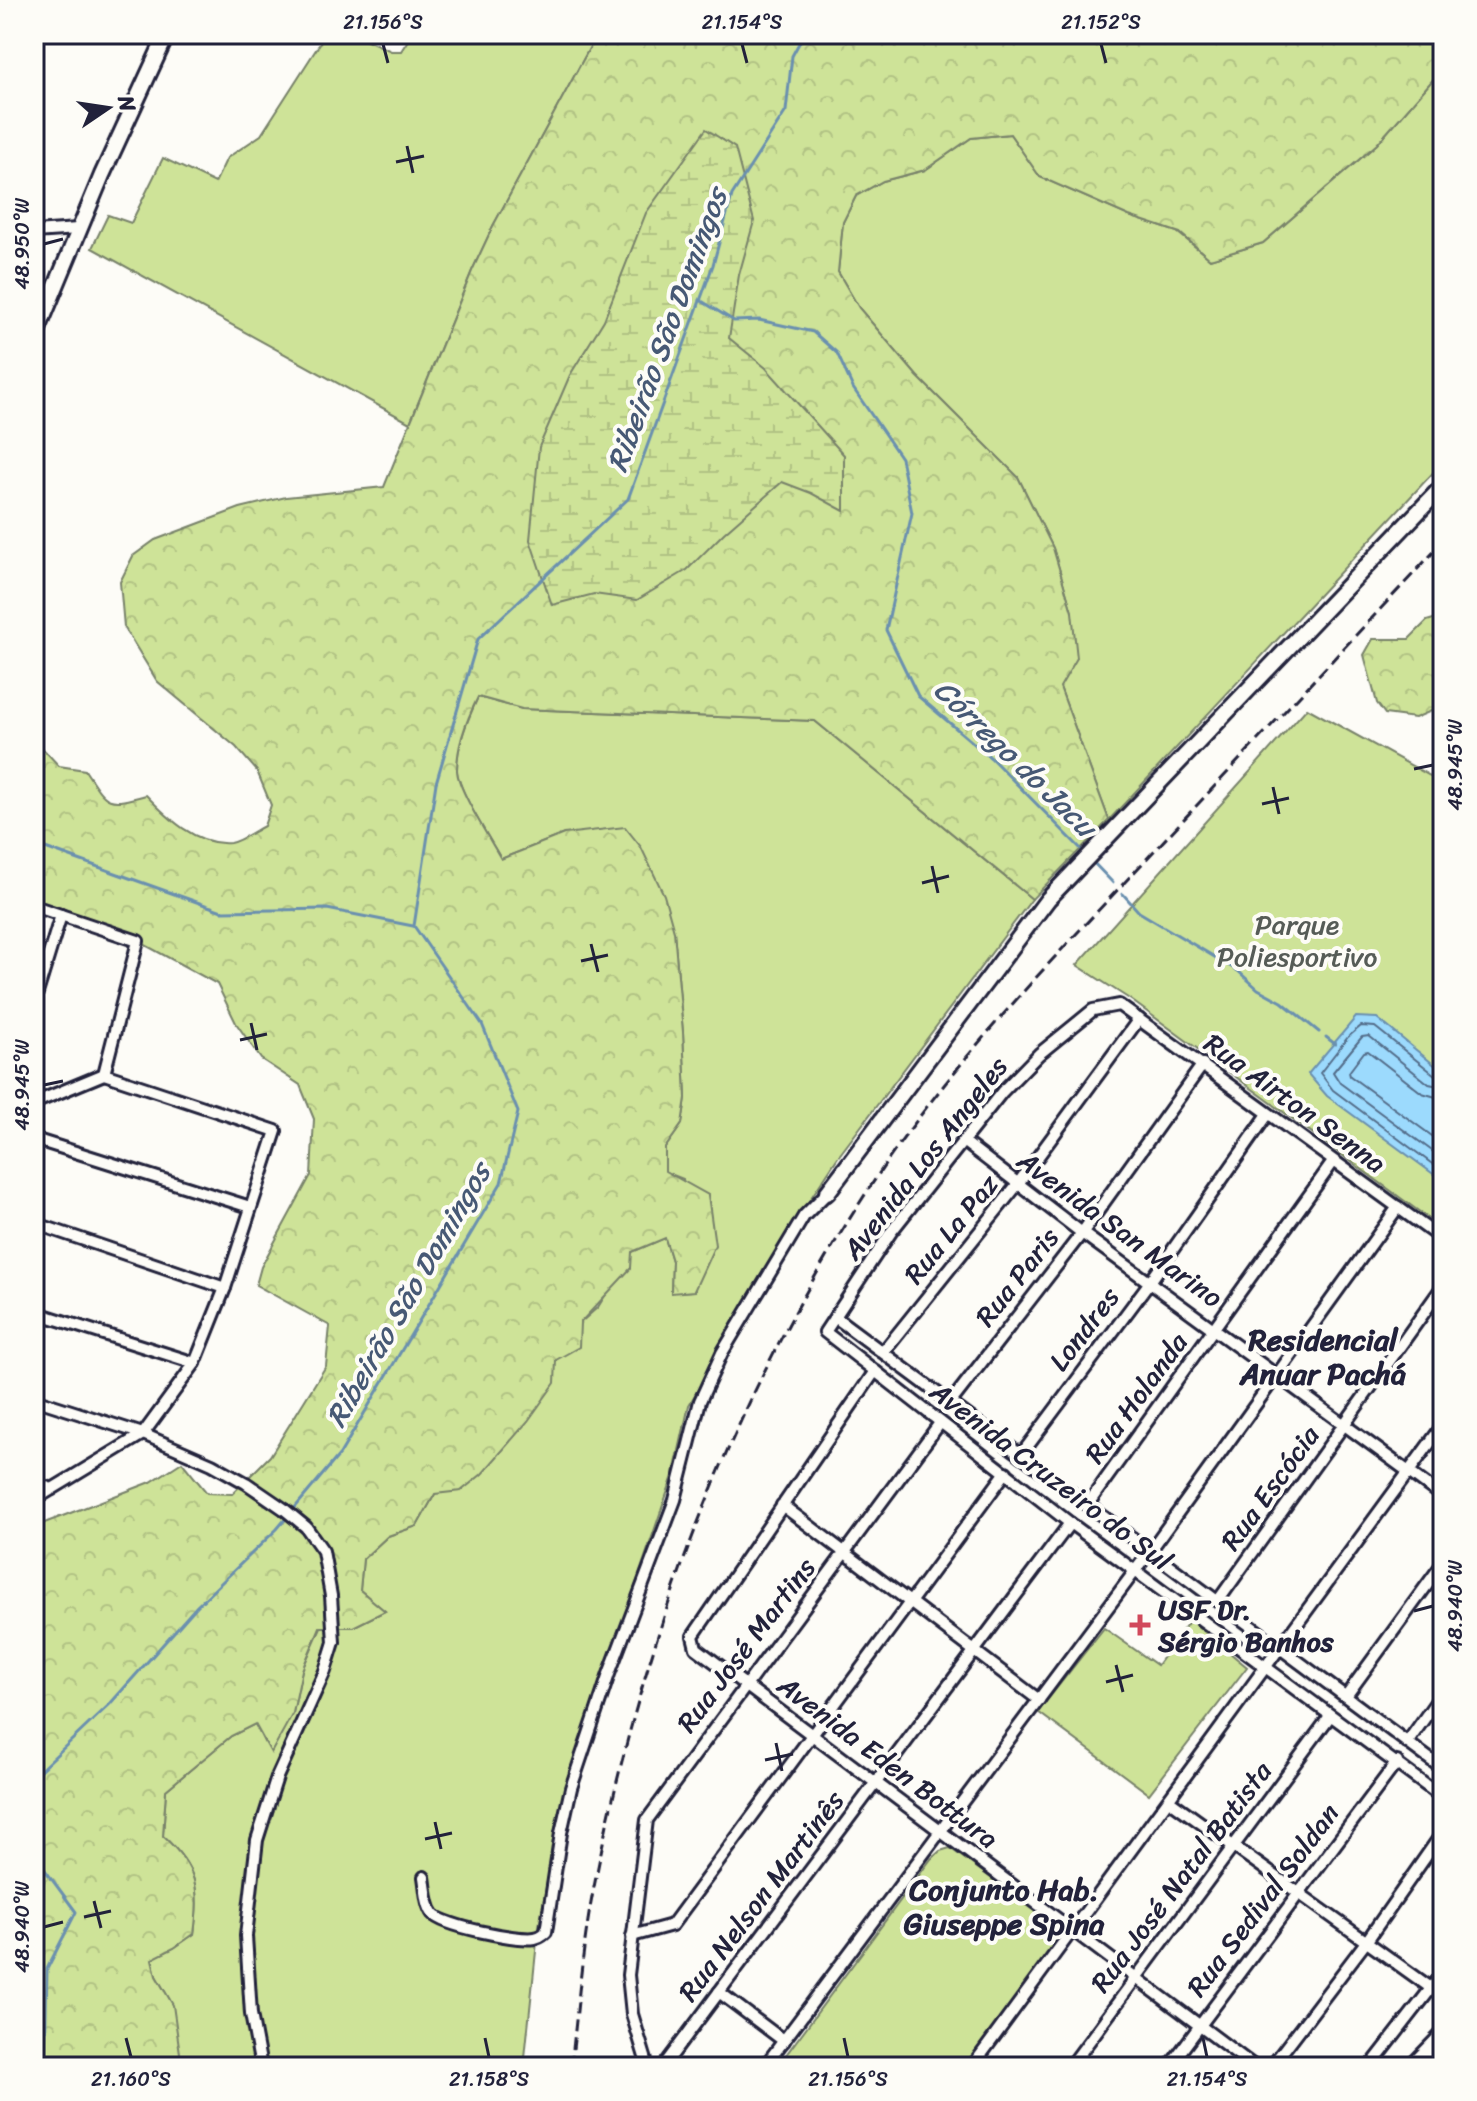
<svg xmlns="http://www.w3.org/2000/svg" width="1477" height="2101" viewBox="0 0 1477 2101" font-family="Sriracha,sans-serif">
  <defs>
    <pattern id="forest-crowns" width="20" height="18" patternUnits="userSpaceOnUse" patternTransform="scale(2)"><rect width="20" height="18" fill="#cee398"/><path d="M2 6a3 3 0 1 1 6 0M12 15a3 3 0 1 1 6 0" fill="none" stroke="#b1c284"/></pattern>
    <pattern id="wetland-marsh" width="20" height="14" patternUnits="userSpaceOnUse" patternTransform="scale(2)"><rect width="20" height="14" fill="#cee398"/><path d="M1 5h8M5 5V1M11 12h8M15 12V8" fill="none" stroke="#b1c284"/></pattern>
  </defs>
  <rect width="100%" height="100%" fill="#fdfcf7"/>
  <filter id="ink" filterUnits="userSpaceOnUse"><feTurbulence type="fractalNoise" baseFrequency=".0125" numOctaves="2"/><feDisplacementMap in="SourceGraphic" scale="16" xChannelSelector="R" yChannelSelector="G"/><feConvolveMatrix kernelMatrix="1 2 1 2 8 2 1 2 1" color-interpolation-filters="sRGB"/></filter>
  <g filter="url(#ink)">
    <g fill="#cee398" stroke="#78826a" stroke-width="2">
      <path d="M326,34H354L391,51H401L412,34H597L493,226L472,271L410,423L92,248L108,215L131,223L163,158L215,183L227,158L261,135Z"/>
      <path d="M1443,68V462L1109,820L1060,687L1072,612L1053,548L1018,477L917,376L859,308L838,272L843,222L856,196L883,181L925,170L971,138L1010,134L1040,177L1129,216L1177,232L1210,259L1263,243L1377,144Z"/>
      <path d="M478,697L522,709L815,721L1032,899L838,1157L799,1216L689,1405L674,1473L562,1799L538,1932L524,2067H182L170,2000L156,1976L152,1958L174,1948L194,1934C200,1889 198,1868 163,1836L166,1790L231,1736L255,1724L264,1742L293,1713L302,1670L321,1627H353L385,1611L360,1590L363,1559L388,1536L417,1526L435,1494L556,1360L580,1323L598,1307L632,1252L665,1238L672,1261L671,1292L695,1291L683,1179L665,1172V1148L682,1124L686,1098L683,1032L674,931L564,834L501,859C491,841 456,787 457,769C457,744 468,719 478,697Z"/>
      <path d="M1307,708L1443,783V1229L1131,1000L1077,965Z"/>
      <path d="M1190,1620L1247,1667L1149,1794L1038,1712L1104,1628L1157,1665Z"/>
      <path d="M950,1848L1055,1925L1059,1932L1058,1942L964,2067H777L931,1859L940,1851Z"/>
    </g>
    <g fill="url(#forest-crowns)" stroke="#78826a" stroke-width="2">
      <path d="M597,34H1443V68L1377,144L1263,243L1210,259L1180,233L1129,216L1040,177L1010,134L971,138L925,170L883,181L856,196L843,222L838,272L859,308L917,376L1018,477L1053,548L1072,612L1077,658L1060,687L1109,820L1032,899L815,721L522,709L478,697C467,719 457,744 457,769C456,787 491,841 501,859L564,834L625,827L641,847L664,895L674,931L683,1032L686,1098L682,1124L665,1148V1171L708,1195L715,1245L694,1291L671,1293L672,1261L665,1238L632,1252L631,1268L580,1323L579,1347L556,1360L555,1383L528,1421L482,1474L461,1491L435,1494L417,1526L388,1536L363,1559L360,1590L385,1611L353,1627H320L302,1670L293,1713L271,1753L255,1724L231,1736L166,1790L163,1836C198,1868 200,1889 194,1934L174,1948L152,1959L156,1976L173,2005L182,2067H34V1527L151,1482L182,1462L207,1493L232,1494L270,1456L326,1366L330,1326L256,1285L261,1267L311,1175L314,1119L300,1085L261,1059L236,1023L217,984L138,941L34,906V739L59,766L85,770C107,804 106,806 146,795C167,817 196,846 230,843C241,841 254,831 264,826L271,805L257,771L236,747L157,681L124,627L120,582L133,556L155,540L240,508L286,497L384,487L472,271L493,226Z"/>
      <path d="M1443,616V706L1415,718L1385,714L1377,703L1364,655L1373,639H1409L1427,621Z"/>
    </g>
    <path fill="url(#wetland-marsh)" stroke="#78826a" stroke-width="2" d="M706,129L735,148L754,221L739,275L729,338L766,368L844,455V511L811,493L782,482L724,533L687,570L637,600L594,594L552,605L530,540L539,447L570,375L604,320L646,213Z"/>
    <path fill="#9cdafd" stroke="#6b90af" stroke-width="2" d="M1356,1017L1377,1018L1443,1072V1181L1327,1096L1308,1074Z"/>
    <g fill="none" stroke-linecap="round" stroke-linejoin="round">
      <g stroke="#536c89" stroke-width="2">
        <path d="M1443,1077L1435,1075L1375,1027L1361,1026L1348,1037L1320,1073L1333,1090L1443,1172"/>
        <path d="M1443,1087L1429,1084L1369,1036L1362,1037L1333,1072L1340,1083L1443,1159"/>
        <path d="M1443,1099L1422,1093L1368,1051L1364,1052L1349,1072L1350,1076L1443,1144"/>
      </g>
      <g stroke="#6b90af" stroke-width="3">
        <path d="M700,300L734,321L759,320L813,332L837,353L853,388L901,458L912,513L886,630L918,696L991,758L1086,854"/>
        <path d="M34,844L222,911L327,909L413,926"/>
        <path d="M1091,860L1113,883"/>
        <path d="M1123,894L1139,912L1238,971L1258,989L1282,1002L1319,1032"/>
        <path d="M1326,1037L1335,1044"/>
        <path d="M34,1776L109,1705L197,1606L277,1529L340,1454L501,1183L518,1112L482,1024L414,926L436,783L478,639L628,499L713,265L732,195L786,111L792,56L804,34"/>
        <path d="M34,1855L76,1912L47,1969L45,2067"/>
      </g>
      <g stroke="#22223b" stroke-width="16">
        <g id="street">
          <path d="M34,232L78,229"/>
          <path d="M1443,744L1439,752L1443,767"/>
          <path d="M34,906L138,941L104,1074"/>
          <path d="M34,1003L61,915"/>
          <path d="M34,1103L104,1074"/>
          <path d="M34,1139L250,1207"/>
          <path d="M963,1141L1082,1233L1443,1497"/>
          <path d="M34,1223L225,1288"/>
          <path d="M1443,1240L1119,1005L1093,1010L1039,1054L1002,1092L891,1232L825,1332L1070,1523L1443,1798"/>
          <path d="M34,1312L195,1363"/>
          <path d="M835,1317L1443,1769"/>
          <path d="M883,1352L1017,1185L1139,1019"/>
          <path d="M875,1371L693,1636L696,1648L1255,2067"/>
          <path d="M34,1399L143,1434L212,1464L246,1483L284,1509L306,1527L323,1551L331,1596L334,1642L325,1671L277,1777L257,1840L246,1936L251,2014L261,2067"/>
          <path d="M951,1402L1082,1233L1203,1064"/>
          <path d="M1021,1455L1150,1282L1268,1114"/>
          <path d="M34,1483L52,1489"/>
          <path d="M34,1500L143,1434L195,1363L225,1288L276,1131L104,1074"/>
          <path d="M1088,1504L1333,1162"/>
          <path d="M782,1505L1039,1700"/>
          <path d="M1218,1601L1443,1286"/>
          <path d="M1346,1696L1443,1563"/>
          <path d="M1407,1743L1443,1692"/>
          <path d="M1169,1800L1431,1988"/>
          <path d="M424,1877C426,1888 426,1905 433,1914C443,1926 518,1941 535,1938C541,1937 541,1936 546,1932L561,1833L571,1788L609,1674L675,1500L700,1401L722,1353L804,1216L827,1193"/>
          <path d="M632,1936L672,1925L1006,1472"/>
          <path d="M719,1992L784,2041"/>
          <path d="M648,2067L632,2014L628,1975L647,1820L940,1423"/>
          <path d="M663,2067L1070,1523"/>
          <path d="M764,2067L1150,1551L1398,1207"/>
          <path d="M972,2067L1443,1425"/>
          <path d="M1070,2067L1330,1716"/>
          <path d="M1169,2067L1397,1762"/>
          <path d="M1271,2067L1366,1942L1443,1832"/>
          <path d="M1370,2067L1443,1973"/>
        </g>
      </g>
      <g stroke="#22223b" stroke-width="20">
        <g id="secondary">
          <path d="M34,339L102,175L167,34"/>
          <path d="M827,1193L1048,899L1443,486"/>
          <path d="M1412,2067L1443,2035"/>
          <path d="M1438,2067L1443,2062"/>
        </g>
      </g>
      <use href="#street" stroke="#fdfcf7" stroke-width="10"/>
      <use href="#secondary" stroke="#fdfcf7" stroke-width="14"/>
      <path stroke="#22223b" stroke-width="3" stroke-dasharray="12 6" stroke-linecap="butt" d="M571,2067C578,2007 582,1946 594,1887C642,1638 731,1397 872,1184C948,1068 1045,967 1140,866C1241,758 1342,650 1443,542"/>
    </g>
  </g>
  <path fill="none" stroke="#22223b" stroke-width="3" d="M383,44L388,63M742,44L747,63M1101,44L1106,63M407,146L413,173M396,162L424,156M44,244L63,239M1414,769L1433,765M1273,787L1279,814M1262,804L1289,798M932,866L938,893M922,883L949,876M591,944L598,972M581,961L608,955M251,1023L257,1050M240,1040L267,1034M44,1085L63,1081M1414,1611L1433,1606M1116,1665L1123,1692M1106,1682L1133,1675M776,1743L782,1771M765,1760L793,1754M435,1822L441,1849M425,1839L452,1833M94,1901L101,1928M84,1917L111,1911M44,1927L63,1922M126,2038L131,2057M485,2038L489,2057M844,2038L848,2057M1203,2038L1207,2057"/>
  <path fill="#d1495b" stroke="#fdfcf7" stroke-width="3" d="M1136 1613h8v8h8v8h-8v8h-8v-8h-8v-8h8z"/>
  <g text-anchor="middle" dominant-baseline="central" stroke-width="8" stroke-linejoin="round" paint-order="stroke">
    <g font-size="28" fill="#565c57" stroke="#fdfcf7">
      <text x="1297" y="924">Parque<tspan x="1297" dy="32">Poliesportivo</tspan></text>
    </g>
    <g font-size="28" fill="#22223b" stroke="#fdfcf7">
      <text transform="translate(1295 1103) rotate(36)">Rua Airton Senna</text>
      <text transform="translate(925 1158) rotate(-52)">Avenida Los Angeles</text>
      <text transform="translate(951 1229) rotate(-51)">Rua La Paz</text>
      <text transform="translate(1120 1229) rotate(36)">Avenida San Marino</text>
      <text transform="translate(1017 1277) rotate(-52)">Rua Paris</text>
      <text transform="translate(1084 1329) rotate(-53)">Londres</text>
      <text transform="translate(1136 1398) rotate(-54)">Rua Holanda</text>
      <text transform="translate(1051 1476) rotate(37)">Avenida Cruzeiro do Sul</text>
      <text transform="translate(1270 1488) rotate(-54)">Rua Escócia</text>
      <text transform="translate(746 1645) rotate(-53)">Rua José Martins</text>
      <text transform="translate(888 1762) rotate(37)">Avenida Eden Bottura</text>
      <text transform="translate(1181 1877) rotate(-53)">Rua José Natal Batista</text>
      <text transform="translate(761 1896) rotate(-53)">Rua Nelson Martinês</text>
      <text transform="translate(1263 1900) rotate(-53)">Rua Sedival Soldan</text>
    </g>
    <g font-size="28" font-weight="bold" fill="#22223b" stroke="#fdfcf7" text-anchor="start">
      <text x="1158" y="1609">USF Dr.<tspan x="1158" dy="32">Sérgio Banhos</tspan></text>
    </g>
    <g font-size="30" font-style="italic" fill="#475975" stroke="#fdfcf7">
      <text transform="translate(667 330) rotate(-70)">Ribeirão São Domingos</text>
      <text transform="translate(1015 758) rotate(44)">Córrego do Jacu</text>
      <text transform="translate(408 1295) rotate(-60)">Ribeirão São Domingos</text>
    </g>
    <g font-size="30" font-weight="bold" fill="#22223b" stroke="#fdfcf7">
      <text x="1323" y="1340">Residencial<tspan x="1323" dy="34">Anuar Pachá</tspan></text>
      <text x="1004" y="1890">Conjunto Hab.<tspan x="1004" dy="34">Giuseppe Spina</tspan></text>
    </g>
  </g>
  <rect width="1477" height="2101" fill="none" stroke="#fdfcf7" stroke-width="88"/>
  <g transform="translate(108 108) rotate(77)" stroke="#fdfcf7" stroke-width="6" paint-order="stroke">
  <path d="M0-6L14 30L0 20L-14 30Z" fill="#22223b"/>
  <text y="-12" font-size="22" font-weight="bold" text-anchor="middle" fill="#22223b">N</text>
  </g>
  <rect x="44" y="44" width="1389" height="2013" fill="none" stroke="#22223b" stroke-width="3"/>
  <g font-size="20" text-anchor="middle" fill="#22223b">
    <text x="383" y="29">21.156°S</text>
    <text x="742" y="29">21.154°S</text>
    <text x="1101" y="29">21.152°S</text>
    <text transform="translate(22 244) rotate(-90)" y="7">48.950°W</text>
    <text transform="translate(1455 765) rotate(-90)" y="7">48.945°W</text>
    <text transform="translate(22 1085) rotate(-90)" y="7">48.945°W</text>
    <text transform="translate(1455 1606) rotate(-90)" y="7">48.940°W</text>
    <text transform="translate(22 1927) rotate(-90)" y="7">48.940°W</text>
    <text x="131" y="2086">21.160°S</text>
    <text x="489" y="2086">21.158°S</text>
    <text x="848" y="2086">21.156°S</text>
    <text x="1207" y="2086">21.154°S</text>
  </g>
</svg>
